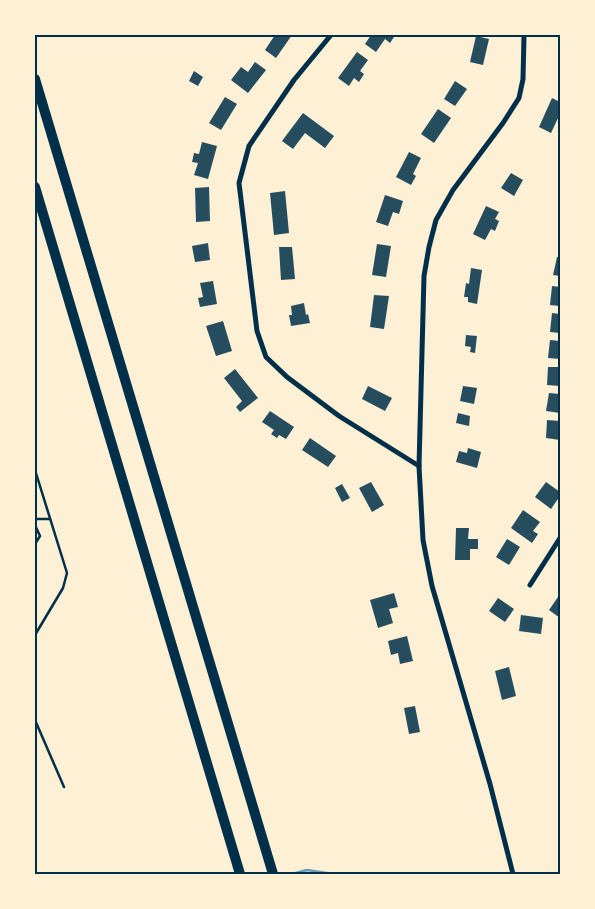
<svg xmlns="http://www.w3.org/2000/svg" width="595" height="909" viewBox="0 0 595 909" font-family="'Roboto Serif',serif">
  <rect width="100%" height="100%" fill="#fdf0d5"/>
  <g fill="none" stroke-linecap="round" stroke-linejoin="round">
    <path stroke="#669bbc" stroke-width="2.5" d="M292,874L307,870L333,874"/>
  </g>
  <g fill="#264d5e">
    <path d="M275,35H292L276,58L265,50Z"/>
    <path d="M371,35H390L394,37L390,43L385,39L376,52L365,44Z"/>
    <path d="M476,36L489,39L483,65L470,62Z"/>
    <path d="M357,52L368,60L360,71L364,74L359,82L354,78L349,86L338,78Z"/>
    <path d="M255,62L266,70L248,93L231,80L241,67L248,72Z"/>
    <path d="M194,71L203,77L198,86L189,81Z"/>
    <path d="M455,81L467,89L455,106L444,99Z"/>
    <path d="M225,97L237,104L221,130L209,123Z"/>
    <path d="M552,98L560,102V114L551,133L539,127Z"/>
    <path d="M438,109L451,118L434,143L421,134Z"/>
    <path d="M303,113L334,136L325,148L305,133L293,149L282,141Z"/>
    <path d="M202,142L217,146L208,179L194,175L198,163L192,162L194,153L199,154Z"/>
    <path d="M409,152L421,158L413,174L416,176L411,185L396,177Z"/>
    <path d="M511,173L523,180L514,196L501,188Z"/>
    <path d="M209,187L210,221L196,222L195,188Z"/>
    <path d="M285,191L289,233L274,235L270,193Z"/>
    <path d="M385,195L403,201L399,214L393,212L388,226L376,222Z"/>
    <path d="M486,206L499,212L495,219L499,221L495,231L491,229L485,240L473,234Z"/>
    <path d="M208,243L210,260L195,262L192,246Z"/>
    <path d="M377,244L391,246L386,277L372,275Z"/>
    <path d="M279,247H292L295,279L281,280Z"/>
    <path d="M557,257H560V276L553,275Z"/>
    <path d="M471,268L482,270L477,304L468,302V297H464L466,283L469,284Z"/>
    <path d="M213,281L217,304L200,307L198,298L203,297L200,283Z"/>
    <path d="M552,286L560,287V306L550,305Z"/>
    <path d="M374,295L389,296L384,329L370,327Z"/>
    <path d="M304,303L306,315L308,314L310,323L291,326L289,315H292L291,306Z"/>
    <path d="M552,313L560,314V333L550,332Z"/>
    <path d="M223,321L232,351L216,356L206,326Z"/>
    <path d="M466,335L477,336L475,353L470,352L471,347L465,346Z"/>
    <path d="M550,340L560,341V359L548,358Z"/>
    <path d="M548,367H560V386L547,385Z"/>
    <path d="M235,369L258,398L240,412L236,407L242,401L224,378Z"/>
    <path d="M368,386L392,398L385,411L362,399Z"/>
    <path d="M463,386L477,388L474,404L460,401Z"/>
    <path d="M549,393L560,394V413L546,411Z"/>
    <path d="M270,411L294,427L286,439L279,435L277,438L271,434L274,430L262,422Z"/>
    <path d="M458,413L470,416L469,426L456,423Z"/>
    <path d="M547,420L560,421V440L546,438Z"/>
    <path d="M310,438L336,456L328,467L302,450Z"/>
    <path d="M468,448L481,452L477,468L456,462L459,451L467,453Z"/>
    <path d="M371,482L384,505L372,512L359,488Z"/>
    <path d="M546,482L560,492V496L551,509L535,497Z"/>
    <path d="M342,484L350,498L342,502L335,488Z"/>
    <path d="M523,510L540,522L533,531L538,534L532,543L511,528Z"/>
    <path d="M456,528H469L468,539H478V549H470V560H455Z"/>
    <path d="M507,539L520,547L509,565L496,557Z"/>
    <path d="M394,593L398,607L389,609L393,623L378,628L370,600Z"/>
    <path d="M560,594V618L549,610Z"/>
    <path d="M498,598L514,609L505,622L489,611Z"/>
    <path d="M521,615L543,618L541,634L519,631Z"/>
    <path d="M407,636L413,661L400,664L398,653L391,655L388,641Z"/>
    <path d="M509,667L516,696L502,700L495,671Z"/>
    <path d="M415,706L420,732L409,734L404,708Z"/>
  </g>
  <g fill="none" stroke-linecap="round" stroke-linejoin="round">
    <g stroke="#003049" stroke-width="2.5">
      <path d="M35,470L67,573L63,588L35,635"/>
      <path d="M35,519H50"/>
      <path d="M35,525L40,536L35,544"/>
      <path d="M35,720L64,787"/>
    </g>
    <g stroke="#003049" stroke-width="5">
      <path d="M331,35L294,80L249,146L239,183L257,331L266,357L287,377L339,416L419,466"/>
      <path d="M530,585L560,538"/>
      <path d="M513,874L490,784L432,586L423,540L419,466L424,276L429,247L436,220L453,190L503,123L519,98L523,79L524,35"/>
    </g>
    <g stroke="#003049" stroke-width="10">
      <path d="M35,79L273,874"/>
      <path d="M35,187L240,874"/>
    </g>
  </g>
  <rect width="595" height="909" fill="none" stroke="#fdf0d5" stroke-width="72"/>
  <rect x="36" y="36" width="523" height="837" fill="none" stroke="#003049" stroke-width="2"/>
</svg>
